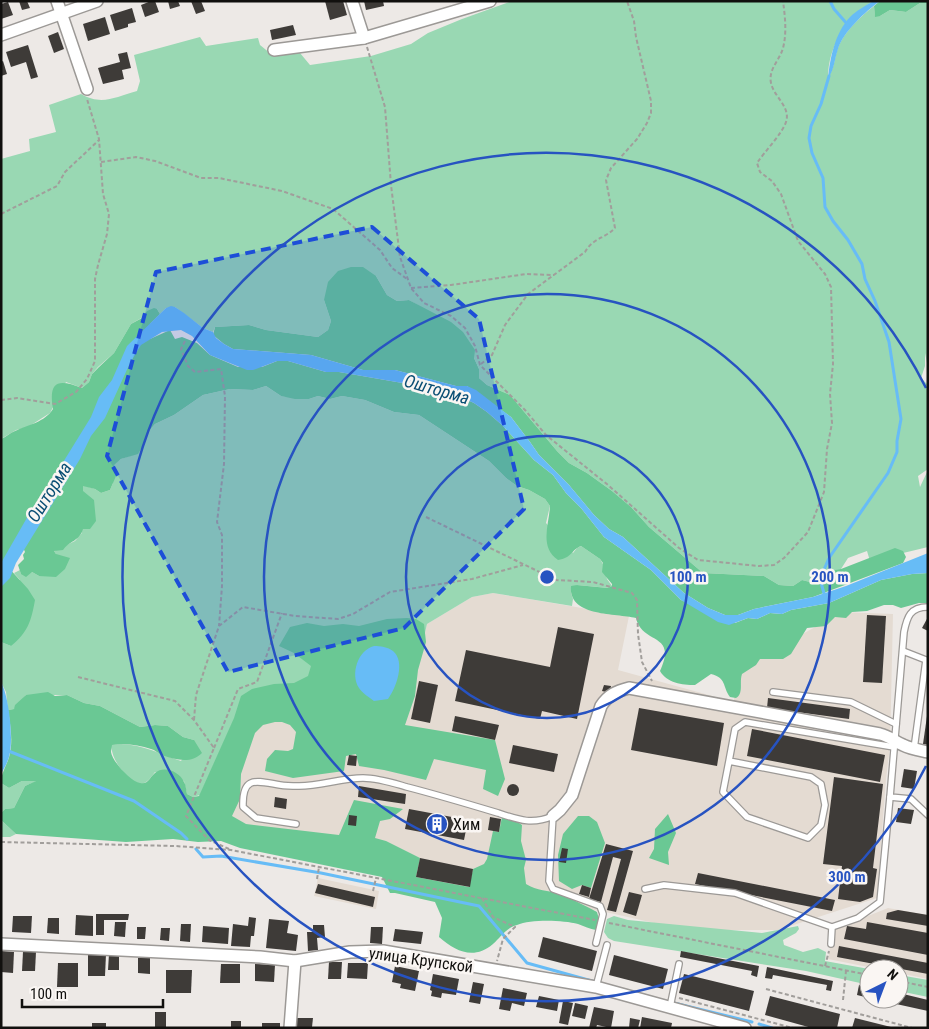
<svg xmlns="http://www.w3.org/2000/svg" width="929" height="1029" viewBox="0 0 929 1029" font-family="'Roboto Condensed',sans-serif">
  <rect width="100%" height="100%" fill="#ede9e6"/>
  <g fill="#e4dbd2">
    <path d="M493,593L629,616L618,670L734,702V662L799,636L842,612L893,614L890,746L886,779L877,898L778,930H724L672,927L610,913L484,890L213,837L245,695L404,725L427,624L472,597Z"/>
    <path d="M318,878L379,891L376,909L314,896Z"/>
    <path d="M888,908L928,915V979L899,973V969H878L828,959L833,930Z"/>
  </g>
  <g fill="#99d8b3">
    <path d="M512,1H873C847,18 828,46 828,78C835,66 834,59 838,48C844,32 861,16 874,6L875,16H880L890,10L906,12L920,3H928V368L925,353V366L921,378L928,385V469L918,476L920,487L928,470V547L870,561L867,551L848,558L841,569L831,570L814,583L802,580L793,586L779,585L764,576L703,573L649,527L631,507L612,491L587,473L569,463L557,451L510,395L487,385L479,378V369L474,358L435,315L409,300L397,301L387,295L376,276L324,300L331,321L328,330L318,337L266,330L249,325L215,327L213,332L203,328L175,307L166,308L160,314L157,309L131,324L114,353L98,367L92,374L89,382L82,388L66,382L50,413L28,427L16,430L1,439V159L30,151L29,139L56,132L49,105L81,94C102,106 115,97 137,91L140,81L134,55L200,37L206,46L258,38L260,45L271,54L300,53L310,65L371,56L411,44L428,33L462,19Z"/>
    <path d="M266,386L281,396L309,399L318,396L330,399L342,396L365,400L394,412L419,415L489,461L506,478L517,486L529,490L545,499L550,506L546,523L573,553L577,548L581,546L600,559L603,564L607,579L612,586L609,588L577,585L571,593L573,599L572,606L493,593L472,597L427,624L404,725L245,695L200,795L193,797L187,794L184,781L155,772C151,777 147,784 140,784C128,782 109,757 112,745C137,741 159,754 181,761L194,740L183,737L168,726L154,725L140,727L100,706L84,703L67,695H26L14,709L8,710L6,692L1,682V642L11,646L20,580L14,573L20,570L21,574L32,572L39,576L56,554L54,551L75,541L82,533L83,485L95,489L101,493L110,490L113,483V465L121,459L138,453L146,441L148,432L155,424L174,415L203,395L230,389L253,390Z"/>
    <path d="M22,781H37L25,786L14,808L5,809L1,813V783L9,788Z"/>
    <path d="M1,820L16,834L10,837H1Z"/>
    <path d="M614,916L628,920L762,933L798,926L799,929L796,933L783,940L784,945L803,952L818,948L826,952L825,961L869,969V985L806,971L614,941L608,938L604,932L607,919Z"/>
    <path d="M899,975L928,980V997L899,991Z"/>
  </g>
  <g fill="#6ac894">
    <path d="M880,1H928V3H920L906,12L890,10L880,16L875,17L874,6Z"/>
    <path d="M351,267H363L376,276L387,295L397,301L409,300L451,322L463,332L475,350L474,358L479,369V378L487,385L510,395L557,451L569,463L587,473L612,491L631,507L649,527L703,573L764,576L779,585L793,586L802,580L814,583L831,570L841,569L895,548L903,551L906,557L903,563L813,597L754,609L738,615H725L708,608L684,593L623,537L609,529L594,515L569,485L539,455L530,442L511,417L467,386H456L395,370H363L311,355L233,349L224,344L213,335L215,327L249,325L266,330L318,337L328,330L331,321L324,300L328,282L338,271Z"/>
    <path d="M154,308L157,309L160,314L150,324V339L170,330L175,339L182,337L197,343L210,355L238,367H262L277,361H288L326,372H339L414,385L463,398L474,403L487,412L502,425L534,460L553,475L566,493L581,508L604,537L651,570L681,600L735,623L748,618L757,619L770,613L782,614L791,610L829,603L881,580L912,574L928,573V603H919L901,608L893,605H884L867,611L852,612L846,618L835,617L826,626L807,628L791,654L783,659H760L756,665L742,674C739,683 744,693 736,698L730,697C722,686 727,678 711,674L695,685C682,685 667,683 660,671C678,632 642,645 636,618C615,613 568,617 571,586L577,585L608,588L612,586V584L602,572L603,563L600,559L581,546C571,550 572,558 558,560C539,547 549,525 550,506L545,499L529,490L517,486L506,478L489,461L419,415L394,412L365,400L342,396L330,399L318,396L309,399H295L281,396L266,386L253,390L230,389L203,395L174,415L155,424L148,432L146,441L138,454L121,459L114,465L116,476L110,490L101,493L95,489L83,486V491L94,500L96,521L90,529H83C80,541 69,541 63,550L54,551L56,554L70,558L65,569L56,577L39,576L32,572L26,577L21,574L18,565L24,559L23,555L25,552L22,545L7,566L28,589L35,600C31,622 28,632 11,646L1,642V439C6,437 10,433 15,431C28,425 45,422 53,409C48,380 59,379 82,388L89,382L92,374L99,367L114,353L131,324L142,318L147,311Z"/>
    <path d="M407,618L416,619L424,624L426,642L418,670L415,696L405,725L495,740L505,779L498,796L483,789L486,770L434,759L426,780L384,770L359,766L356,754L346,756L344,771L293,778L265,771L267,759L275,750L288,751L293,749L296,732L290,725L282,722H275L263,725L255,733L241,774L240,799L232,816L246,824L339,835L354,800L403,809L390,819L380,821L375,838L386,841L420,858L416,877L469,887L473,869L484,864L487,859L493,831L499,832L502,817L513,819L522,825L521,841L526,860L524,868L526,884C537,891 548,890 560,894C573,899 585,906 597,912L599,919L596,930C590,929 584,926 578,924C563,920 531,919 517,925C506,928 501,937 493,944C474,960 456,952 439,937L442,918L435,902L395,893H390L382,877L240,848L221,841L198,842L173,839L126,842L16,834L1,820V813L5,809L14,808L25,786L36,781H22L9,788L1,783C1,772 8,764 10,753C13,739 10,723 8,710L14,709L15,705L26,695L48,692L55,696L67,695L84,703L100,706L140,727L155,725L168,726L183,737L194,740L202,753C191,764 176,760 162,755C158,753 155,750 151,749C139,745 125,743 112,745C112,748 111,750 111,752C112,761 131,782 140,783C148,785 150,777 155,773C164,765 180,772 184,782C186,785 186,790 187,794L193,797L199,796L234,718L241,696L252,689L274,684L294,683L308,676L311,666L294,653L279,646L290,627L307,623L324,626L343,624L359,626L387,619Z"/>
    <path d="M668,814L676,833L668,852L669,865L649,858L654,849L655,829Z"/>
    <path d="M578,816H589L597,822L605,843L591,888L582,885L572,889L559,881L558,855L563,834Z"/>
  </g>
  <g fill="#67bcf6">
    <path d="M873,1H880C866,11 843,32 838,49C834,61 835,67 828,79C830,58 835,33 850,17C856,11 865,6 873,1Z"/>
    <path d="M171,306L175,307L184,313L203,328L213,332L216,338L224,344L233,349L311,355L363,370H395L456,386H467L476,390L511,417L530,442L539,455L569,485L594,515L609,529L623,537L684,593L708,608L725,615H738L754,609L813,597L846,586L928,553V573L912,574L881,580L829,603L791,610L782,614L770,613L757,619L748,618L729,625L718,622L681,600L651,570L604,537L581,508L566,493L553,475L534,460L502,425L487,412L474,403L463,398L414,385L339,372H326L288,361H277L253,370H247L210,355L192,336L181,330L162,332L141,345L130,363L105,418L91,436L80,459L16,563L10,578L1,587V563L32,509L57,472L91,417L99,397L112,380L127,346L166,308Z"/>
    <path d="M374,646C380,646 388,647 393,651C406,662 396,688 388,699L374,701C369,697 362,693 359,688C350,674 358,650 374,646Z"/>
    <path d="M1,682C9,697 13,735 10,752C9,760 5,767 1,774Z"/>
  </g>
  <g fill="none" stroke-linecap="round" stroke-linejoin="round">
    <g stroke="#67bcf6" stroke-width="3">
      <path d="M830,1L834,9L848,25"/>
      <path d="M825,597L820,579L829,558L888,473L897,452V441L901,419L889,342L875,301L865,279L862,264L848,240L833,221L825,207L823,178L812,153L809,138L811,126L821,104L829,76"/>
      <path d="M1,748L134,801L181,833L187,839"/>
      <path d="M196,849L203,857L221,856L321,873L479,906L527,963L592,981"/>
      <path d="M674,1003L752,1022"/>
      <path d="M759,1024L772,1028"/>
    </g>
  </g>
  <g fill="#3e3b38">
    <path d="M19,1H27L30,8L22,10Z"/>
    <path d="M151,1H155L159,12L145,17L141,5Z"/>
    <path d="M168,1H178L180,6L170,9Z"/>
    <path d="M191,1H201L205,11L196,14Z"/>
    <path d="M325,1H343L347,15L330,20Z"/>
    <path d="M364,1H383L384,6L366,10Z"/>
    <path d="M8,2L13,15L1,19V4Z"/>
    <path d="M132,8L136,22L128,24V27L115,31L110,15Z"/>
    <path d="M105,17L110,34L88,41L83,24Z"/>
    <path d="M293,25L296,35L272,40L270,30Z"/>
    <path d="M58,32L64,49L54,53L48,36Z"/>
    <path d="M28,45L38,77L31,79L26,62L11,67L6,52Z"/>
    <path d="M127,52L131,68L122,70L124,79L103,84L98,68L120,62L118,54Z"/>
    <path d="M3,61L7,74L1,76V62Z"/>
    <path d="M867,615L886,616L882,683L863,682Z"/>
    <path d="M928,617V631L922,628Z"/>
    <path d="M558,627L594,634L577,719L542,711L540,719L455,701L466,650L550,667Z"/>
    <path d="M419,681L438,685L430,723L411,719Z"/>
    <path d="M604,685L611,686L610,693L602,691Z"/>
    <path d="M768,698L850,709L849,719L767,708Z"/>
    <path d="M639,708L724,723L717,766L631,750Z"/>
    <path d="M455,716L499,725L495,740L452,731Z"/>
    <path d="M927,716H928V745L923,744Z"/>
    <path d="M752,729L885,755L880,782L747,756Z"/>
    <path d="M513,745L558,754L554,772L509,763Z"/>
    <path d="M349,755L357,756L356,766L347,765Z"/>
    <path d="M904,769L917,771L914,789L901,787Z"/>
    <path d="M834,777L883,784L873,868L877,869L873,897L860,902L838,899L842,866L823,864Z"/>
    <circle cx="513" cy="790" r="6"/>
    <path d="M359,786L406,794L405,804L358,797Z"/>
    <path d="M275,797L287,799L286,809L274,807Z"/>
    <path d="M898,808L914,810L911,824L896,822Z"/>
    <path d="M409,809L468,820L464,840L405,829Z"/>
    <path d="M349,815L357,816L356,826L348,825Z"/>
    <path d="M490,817L501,819L499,832L488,830Z"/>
    <path d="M606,844L633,851L616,912L607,910L621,859L613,857L601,902L589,899Z"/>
    <path d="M562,848L568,849L566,863L559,862Z"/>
    <path d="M420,858L473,869L470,887L416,877Z"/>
    <path d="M698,873L835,900L832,911L695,884Z"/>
    <path d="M318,884L375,897L373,907L315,893Z"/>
    <path d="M582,885L591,888L589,897L579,894Z"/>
    <path d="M629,892L642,895L636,916L623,912Z"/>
    <path d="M898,910L928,915V926L886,919L887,913Z"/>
    <path d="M96,914H129L128,920H104V935H96Z"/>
    <path d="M76,915L93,916V936L75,935Z"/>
    <path d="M13,916H32L31,933L12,932Z"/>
    <path d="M249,917L256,918L254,936H251L250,947L231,946L233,924L248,926Z"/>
    <path d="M48,918H59V934L47,933Z"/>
    <path d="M269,919L289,921L287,933L298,935L296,951L266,948Z"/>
    <path d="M115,922H126L125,937L114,936Z"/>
    <path d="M867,922L928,933V955L844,939L847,926L866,929Z"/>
    <path d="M181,924H191L190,942L180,941Z"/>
    <path d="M313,925H324L325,937L317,938L318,950L308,951L307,932H313Z"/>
    <path d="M203,926L229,928L228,944L202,942Z"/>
    <path d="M137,927H146L145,939H137Z"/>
    <path d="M371,927H383L382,944L370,943Z"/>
    <path d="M161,928H170L169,941L160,940Z"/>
    <path d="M395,929L423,932L421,944L393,941Z"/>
    <path d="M543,937L597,951L592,971L538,957Z"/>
    <path d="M839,946L928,963V974L837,957Z"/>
    <path d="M1,951L14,952L13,973L1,972Z"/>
    <path d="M681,951L759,966L757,977L751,975L752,971L680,957Z"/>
    <path d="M23,952H36L35,971H22Z"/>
    <path d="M88,953L106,954L105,976H88Z"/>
    <path d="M109,954L119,955V970H108Z"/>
    <path d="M614,955L668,969L663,989L609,975Z"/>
    <path d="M138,958H150V974L138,973Z"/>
    <path d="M329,962H342L341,979H328Z"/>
    <path d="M58,963H78V987H57Z"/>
    <path d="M348,963H368L367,979L347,978Z"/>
    <path d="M221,964H240V983H220Z"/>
    <path d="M255,964L275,965L274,982L255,981Z"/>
    <path d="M395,966L419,971L415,991L400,988L401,984L392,982Z"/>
    <path d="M767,967L833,981L831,991L826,990L827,985L773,975L772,979L765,978Z"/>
    <path d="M166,970H192L191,993H166Z"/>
    <path d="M433,974L459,979L456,995L442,993L441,998L431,996L432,991L430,990Z"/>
    <path d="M684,974L754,991L749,1011L679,993Z"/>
    <path d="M473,982L484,984L480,1004L469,1002Z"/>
    <path d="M859,985L869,987V998L857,995Z"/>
    <path d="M503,988L527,993L524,1006L512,1003L510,1011L499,1009Z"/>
    <path d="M899,993L928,1000V1011L878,1000L899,999Z"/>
    <path d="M539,996L559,1000L557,1011L536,1007Z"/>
    <path d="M770,996L840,1014L837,1028H812L765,1015Z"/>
    <path d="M563,1001L573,1003L568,1025L559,1023Z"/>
    <path d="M575,1003L588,1006L585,1019L572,1016Z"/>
    <path d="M594,1007L614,1011L611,1028L597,1025L596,1028H589Z"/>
    <rect x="155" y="1012" width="11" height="16"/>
    <path d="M642,1017L672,1023L671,1028H640Z"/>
    <path d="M297,1018H313L312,1027H297Z"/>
    <path d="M630,1018L640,1020L638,1028H629Z"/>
    <path d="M855,1018L891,1027V1028H852Z"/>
    <rect x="231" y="1021" width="10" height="7"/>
    <rect x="92" y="1023" width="14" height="5"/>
    <rect x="262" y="1023" width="18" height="5"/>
  </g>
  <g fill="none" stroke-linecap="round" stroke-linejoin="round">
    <g stroke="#9c9996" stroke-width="8">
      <g id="service">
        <path d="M928,607C910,607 907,617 904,632L890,797L911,799L928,815"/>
        <path d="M903,651L926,660L914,749"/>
        <path d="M773,692L851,702L896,724"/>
        <path d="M729,761L723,792L747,817L808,838L821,825L825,805L821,784L811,777L729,761L735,729L745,722L894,747"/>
        <path d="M296,824L256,818L243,807C242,775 256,781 280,785C286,786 292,786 299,786C321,786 341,778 363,778C378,778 393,783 407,787C438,795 468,804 498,813C519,820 532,825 553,816L549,881L553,889L600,906L603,914L596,943"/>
        <path d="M645,889L664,885L735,893L832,927"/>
        <path d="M831,944L832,927L858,918L880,902L890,797"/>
        <path d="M596,987L607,945"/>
        <path d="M670,1007L679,964"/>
      </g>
    </g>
    <g stroke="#9c9996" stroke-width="14">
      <g id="minor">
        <path d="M57,1L87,89"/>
        <path d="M352,1L364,38"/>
        <path d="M1,35L97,1"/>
        <path d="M274,50L364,38L490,1"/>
        <path d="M553,816L560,810L572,795L601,706C608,695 617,691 629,688L880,734C889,736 894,741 903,745C911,749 919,750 928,752"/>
        <path d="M1,944L260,957L295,961L350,952L383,951L596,987L745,1028"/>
        <path d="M290,1028L295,961"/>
      </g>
    </g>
    <g stroke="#a19e9b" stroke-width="2" stroke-dasharray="4 2.5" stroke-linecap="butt">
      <path d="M367,47L385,107L391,185L400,257L411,288L424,303L451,316L465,328L475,346L480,365L525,410L546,435L608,485L679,548L698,560L759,566L774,565L784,558L808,532L824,492L827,449L832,423L830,394L833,364L831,287L825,274L798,241L781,194L772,181L760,172L757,163C765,151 782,134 786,122C791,107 774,97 771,83C768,69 780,60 783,48C787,33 785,16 783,1"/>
      <path d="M101,162L136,157L155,161L201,178H219L282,191L333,209L380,250L392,268L407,279"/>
      <path d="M1,214L57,186L65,172L99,140"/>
      <path d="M411,288L451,285L526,274L554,275"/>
      <path d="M185,341L181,349L188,366L195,372L221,369L225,396L224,464L217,522L222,535V586L219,626"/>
      <path d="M481,364L492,355L505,325L528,294L585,252C593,238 604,239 615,228L606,180L611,168L637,139L647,123L651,113V101L636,37L634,21L627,1"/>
      <path d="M1,400L17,398L55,404L76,392L87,379L95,361V279L98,265L107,234L109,214L103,194L99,139L87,99"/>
      <path d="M426,517L556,580L593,582L632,593L637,600L638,634L642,662L652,681"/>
      <path d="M78,677L175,701L194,720L214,748L186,816L209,840L229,849"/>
      <path d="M194,720L196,695L219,626L243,607L295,616L338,619L353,614L390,592L472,579L523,565"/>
      <path d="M214,748L238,689L257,682L282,613"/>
      <path d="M1,842L175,846L231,850L595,920"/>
      <path d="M317,879L319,867"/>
      <path d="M373,891L376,878"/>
      <path d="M482,898L493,917L515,927L503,939L497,961"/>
      <path d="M609,923L869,975"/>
      <path d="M825,966L829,951"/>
      <path d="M899,981L928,987"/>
      <path d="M766,989L912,1028"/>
      <path d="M679,998L793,1028"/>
      <path d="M843,1000L846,971"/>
    </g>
    <use href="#service" stroke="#fff" stroke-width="5.5"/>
    <use href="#minor" stroke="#fff" stroke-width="11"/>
  </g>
  <path fill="#1d4ed8" fill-opacity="0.2" stroke="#1d4ed8" stroke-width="4" stroke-dasharray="10 6" stroke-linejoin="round" d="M372,227L479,319L524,509L404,628L228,672L107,456L156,272Z"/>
  <g fill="none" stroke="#2753c1" stroke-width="2.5">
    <circle cx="547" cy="577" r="141"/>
    <circle cx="547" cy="577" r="283"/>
    <path d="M926 766A424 424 0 1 1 926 388"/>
  </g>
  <defs>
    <g id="building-disc" transform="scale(1.125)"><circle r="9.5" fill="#2753c1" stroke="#faf6f3"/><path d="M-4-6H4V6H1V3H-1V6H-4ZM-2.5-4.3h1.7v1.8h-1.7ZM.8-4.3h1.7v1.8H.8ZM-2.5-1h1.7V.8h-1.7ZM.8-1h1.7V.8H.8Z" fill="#fff"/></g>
  </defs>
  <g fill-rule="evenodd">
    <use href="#building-disc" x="437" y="824"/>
  </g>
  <g text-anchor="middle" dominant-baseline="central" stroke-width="5" stroke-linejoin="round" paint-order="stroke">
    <g font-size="16" fill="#11100e" stroke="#faf6f3" text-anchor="start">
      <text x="453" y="824">Хим</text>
    </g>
    <g font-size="16" fill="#11100e" stroke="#faf6f3">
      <text transform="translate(421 960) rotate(8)">улица Крупской</text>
    </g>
    <g font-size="18" font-style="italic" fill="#0a4e74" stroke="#faf6f3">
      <text transform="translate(437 389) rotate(16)">Ошторма</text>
      <text transform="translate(49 492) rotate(-58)">Ошторма</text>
    </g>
  </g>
  <circle cx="547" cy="577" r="8" fill="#2753c1" stroke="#faf6f3" stroke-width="2.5"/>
  <g font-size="15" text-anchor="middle" font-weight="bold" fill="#2753c1" stroke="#faf6f3" stroke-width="5" stroke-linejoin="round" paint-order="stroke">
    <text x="688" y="582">100 m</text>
    <text x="830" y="582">200 m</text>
    <text x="847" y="882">300 m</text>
  </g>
  <rect width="929" height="1029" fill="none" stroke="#11100e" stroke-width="5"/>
  <g transform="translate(884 984) rotate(42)"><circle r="24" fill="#faf6f3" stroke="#9d9a97"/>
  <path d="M0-4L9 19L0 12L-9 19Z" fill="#2753c1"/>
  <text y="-8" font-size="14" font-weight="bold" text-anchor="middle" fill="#11100e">N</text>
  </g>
  <path d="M22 999v8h141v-8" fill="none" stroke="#11100e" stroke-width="2.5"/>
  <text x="30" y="999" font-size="15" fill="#11100e" stroke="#faf6f3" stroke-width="4" paint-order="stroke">100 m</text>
</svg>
